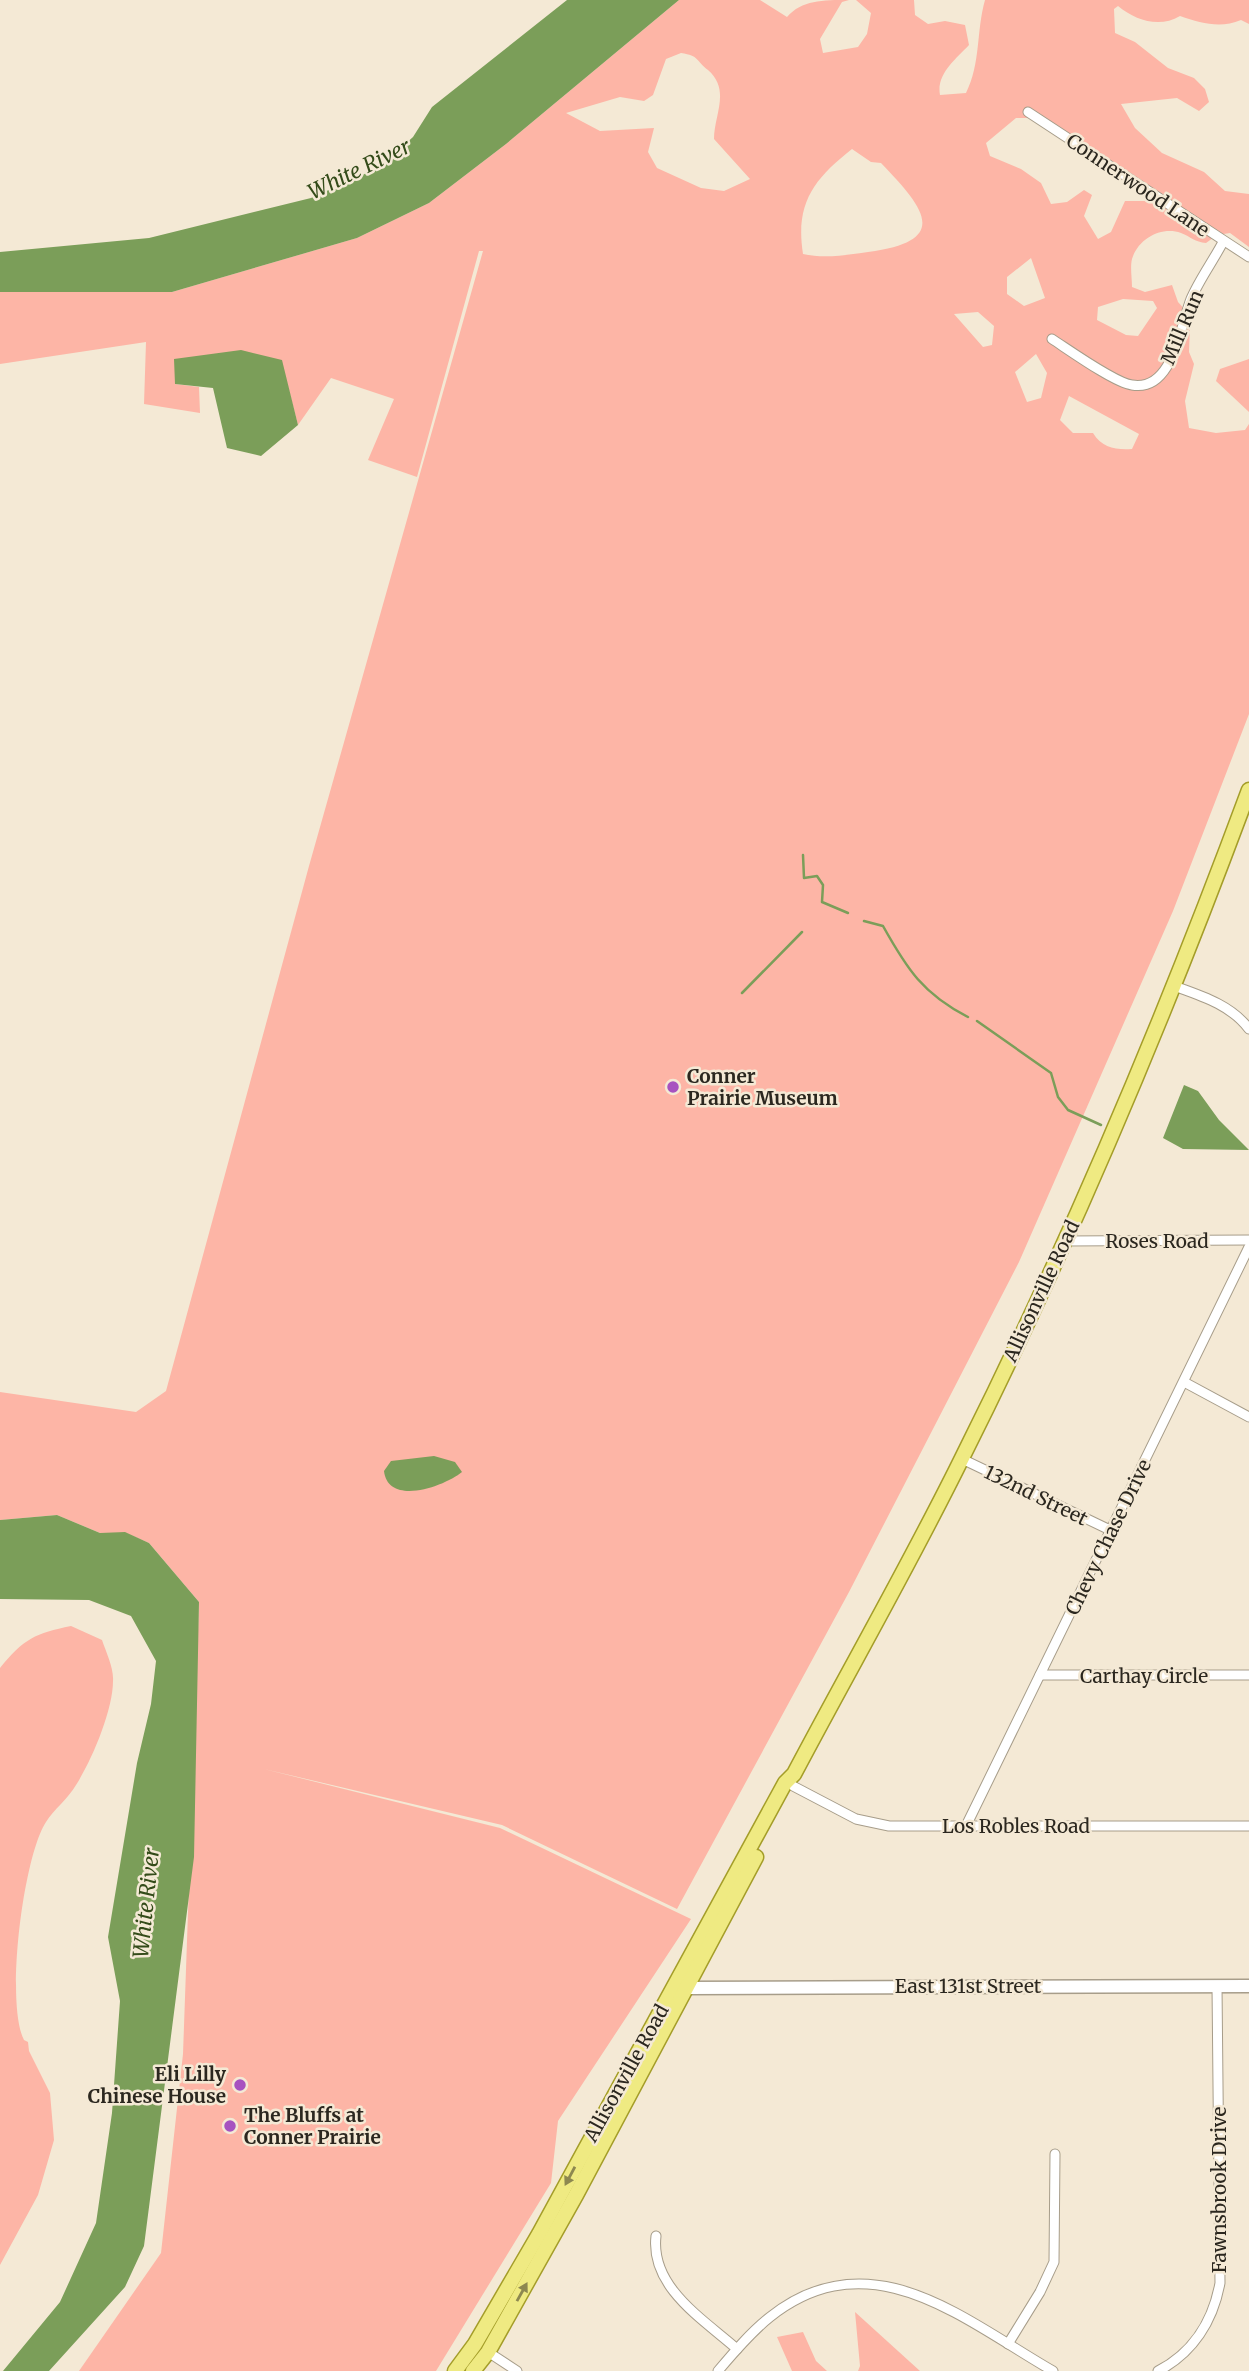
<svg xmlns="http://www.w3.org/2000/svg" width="1249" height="2371" viewBox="0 0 1249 2371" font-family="Merriweather,serif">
  <rect width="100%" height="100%" fill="#f4e9d5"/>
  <g fill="#fdb5a6" fill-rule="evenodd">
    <path d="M679,0H760L787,17C802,0 822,0 849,0L842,2L820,39L823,53L858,47L867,34L871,13L856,0H914L915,15L928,24L945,21L965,25L969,45C956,59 936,74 940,95L966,93C981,63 976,32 985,0H1249V24L1241,20C1220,29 1201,23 1180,16C1160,28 1136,21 1118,6L1114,9L1115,33L1135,42L1168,68L1194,78L1205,89L1209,102L1199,111L1177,98L1121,104L1135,128L1162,153L1204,172L1225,191L1249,194V247L1230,233L1217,235L1206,243C1195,242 1191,237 1181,233C1161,226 1138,239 1132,259C1130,267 1132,278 1132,287L1145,292L1172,285L1178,302L1187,312L1190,325L1189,352L1194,364L1185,401L1189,428L1216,433L1245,430L1249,424V714L1173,911L1019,1262L849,1592L677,1909L502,1825L264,1769L500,1828L691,1919L558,2121L551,2183L436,2371H79L161,2253L183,2054L199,1602L149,1543L126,1533H100L57,1515L0,1520V1392L136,1412L166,1391L309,866L483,251H479L417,477L368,460L394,399L331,378L298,425L281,360L175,384L199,387L200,413L144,404L146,342L0,364V292H172L357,238L429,203L506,144ZM681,53C700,56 695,60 708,70C731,90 714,115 714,139L750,179L724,191L701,188L657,168L648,152L654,128L600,131L566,113L620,97L644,101L653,95L666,59ZM1016,118H1031L1168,201L1160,207L1148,201H1125L1111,232L1098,239L1084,216L1092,195L1084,190L1067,202L1051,204L1041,183L1021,169L990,156L986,143ZM852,149L871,162L881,163C922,206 954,241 868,252C845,255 825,259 803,254C795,203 814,179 852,149ZM1031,258L1045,298L1024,306L1007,294V277ZM1123,299L1153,301L1157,308L1138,336L1126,335L1097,320L1098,307ZM978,312L994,326L992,345L983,347L954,314ZM1036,354L1047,373L1041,398L1027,402L1015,372ZM1069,396L1139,434L1132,449C1116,450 1102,448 1093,433H1073L1060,420Z"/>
    <path d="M1249,359V412L1216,381L1220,369Z"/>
    <path d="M71,1626L102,1640C106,1652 114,1668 113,1681C113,1710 92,1760 76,1785C68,1799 54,1809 46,1822C23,1857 5,2004 24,2040L28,2042L29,2051L50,2093L54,2140L38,2195L0,2265V1668C23,1639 36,1633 71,1626Z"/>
    <path d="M855,2312L920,2371H858L860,2366Z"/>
    <path d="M803,2332L816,2361L827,2371H792L777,2337Z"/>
  </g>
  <g fill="#7b9e59">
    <path d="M567,0H679L506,144L429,203L357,238L172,292H0V252L149,238L311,198L380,167L413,137L432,107Z"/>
    <path d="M241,350L282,360L298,425L261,456L227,448L213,388L175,384L174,359Z"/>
    <path d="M1184,1085L1198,1091L1219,1120L1249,1150L1183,1149L1163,1138Z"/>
    <path d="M434,1456L455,1462L462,1472C445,1486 388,1507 384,1471L391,1461Z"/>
    <path d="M57,1515L100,1533L125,1532L149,1543L199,1602L194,1857L144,2246L125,2287L49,2371H3L60,2302L96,2223L112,2113L120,2001L108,1937L137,1763L151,1704L156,1661L131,1616L89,1600L0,1599V1520Z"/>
  </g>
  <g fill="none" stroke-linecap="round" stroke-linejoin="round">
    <g stroke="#7b9e59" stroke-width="2.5">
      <path d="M803,855L804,878L817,876L823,885L822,902L848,913"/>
      <path d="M864,921L883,926C907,969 923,994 968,1017"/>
      <path d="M742,993L802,932"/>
      <path d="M977,1021L1051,1073L1058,1097L1068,1110L1101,1125"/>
    </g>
    <g stroke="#a79d8a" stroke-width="11">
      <g id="minor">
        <path d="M1028,112L1249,257"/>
        <path d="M1052,339C1069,350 1115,383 1132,385C1173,392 1180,327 1191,299C1199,280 1213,261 1223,242"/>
        <path d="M1174,986C1202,996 1231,1005 1249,1029"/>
        <path d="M1065,1241L1249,1240"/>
        <path d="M1184,1382L1249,1417"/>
        <path d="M962,1459L1110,1530"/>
        <path d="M1040,1675H1249"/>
        <path d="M793,1786L856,1819L889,1826H1249"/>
        <path d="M966,1826L1249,1247"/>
        <path d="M656,2236C650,2287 703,2319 737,2349"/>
        <path d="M1008,2344L1040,2292L1054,2262L1055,2154"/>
        <path d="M488,2352L517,2371"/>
        <path d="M718,2371C734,2352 751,2332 770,2317C871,2237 964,2320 1053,2371"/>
        <path d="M1158,2371C1193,2353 1213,2321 1220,2283L1217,1986"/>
      </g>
    </g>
    <g stroke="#a79d8a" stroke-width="15">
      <path id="tertiary" d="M687,1988L1249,1986"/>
    </g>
    <g stroke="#a49d29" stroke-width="17">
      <g id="primary">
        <path d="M455,2371L475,2344L539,2234L785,1783L794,1774C850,1668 910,1564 963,1456C1071,1240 1165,1017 1249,790"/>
        <path d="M473,2371L488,2352L576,2195L756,1857"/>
      </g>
    </g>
    <use href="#minor" stroke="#fff" stroke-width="9"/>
    <use href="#tertiary" stroke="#fff" stroke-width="12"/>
    <use href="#primary" stroke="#efea82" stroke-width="14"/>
  </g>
  <defs><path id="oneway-solid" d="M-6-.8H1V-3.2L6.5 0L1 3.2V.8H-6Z" transform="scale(1.75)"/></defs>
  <g fill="#8d8850">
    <use href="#oneway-solid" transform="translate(570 2176) rotate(118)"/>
    <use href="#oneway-solid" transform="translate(522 2292) rotate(-61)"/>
  </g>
  <g fill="#a752c0" stroke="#f4e9d5" stroke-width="2.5">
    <circle cx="673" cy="1087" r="7"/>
    <circle cx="240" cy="2085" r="7"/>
    <circle cx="230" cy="2126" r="7"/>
  </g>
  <g text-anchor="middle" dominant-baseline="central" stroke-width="5" stroke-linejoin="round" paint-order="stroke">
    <g font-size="19" fill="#2b271f" stroke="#f4e9d5">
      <text transform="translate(1138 185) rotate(34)">Connerwood Lane</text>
      <text transform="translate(1182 327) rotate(-67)">Mill Run</text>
      <text x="1157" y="1241">Roses Road</text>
      <text transform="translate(1041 1291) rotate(-65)">Allisonville Road</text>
      <text transform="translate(1036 1495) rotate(26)">132nd Street</text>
      <text transform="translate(1108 1537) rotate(-64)">Chevy Chase Drive</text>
      <text x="1144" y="1676">Carthay Circle</text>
      <text x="1016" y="1826">Los Robles Road</text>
      <text x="968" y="1986">East 131st Street</text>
      <text transform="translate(626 2073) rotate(-61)">Allisonville Road</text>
      <text transform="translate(1219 2190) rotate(-90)">Fawnsbrook Drive</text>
    </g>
    <g font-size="19" font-weight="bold" fill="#2b271f" stroke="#f4e9d5" text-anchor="start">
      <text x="687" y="1076">Conner<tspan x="687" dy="22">Prairie Museum</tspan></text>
      <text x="226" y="2074" text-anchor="end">Eli Lilly<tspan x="226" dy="22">Chinese House</tspan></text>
      <text x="244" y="2115">The Bluffs at<tspan x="244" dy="22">Conner Prairie</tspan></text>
    </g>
    <g font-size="21" font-style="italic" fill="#334b19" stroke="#f4e9d5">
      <text transform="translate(359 169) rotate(-26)">White River</text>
      <text transform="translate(146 1903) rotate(-84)">White River</text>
    </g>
  </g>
</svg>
